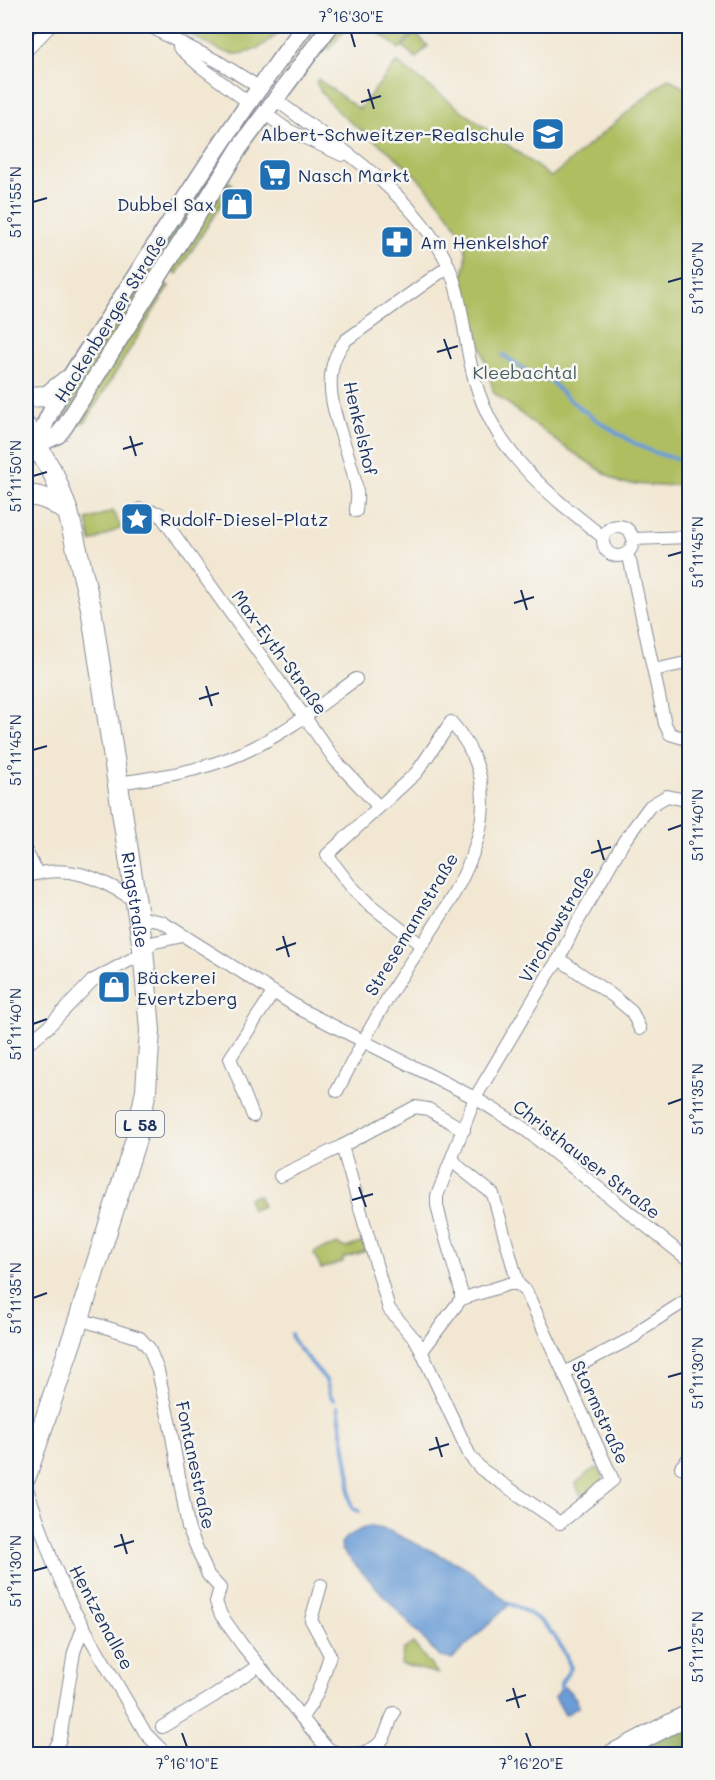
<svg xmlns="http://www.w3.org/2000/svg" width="715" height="1780" viewBox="0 0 715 1780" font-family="Mali,sans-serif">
  <rect width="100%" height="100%" fill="#f6f6f2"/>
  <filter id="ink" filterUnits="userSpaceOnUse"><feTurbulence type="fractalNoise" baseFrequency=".0167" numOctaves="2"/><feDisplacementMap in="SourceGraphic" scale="12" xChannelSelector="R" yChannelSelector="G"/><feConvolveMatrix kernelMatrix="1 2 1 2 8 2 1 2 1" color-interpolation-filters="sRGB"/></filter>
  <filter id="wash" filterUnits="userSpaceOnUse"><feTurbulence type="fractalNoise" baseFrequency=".008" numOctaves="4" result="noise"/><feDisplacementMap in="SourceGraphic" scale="24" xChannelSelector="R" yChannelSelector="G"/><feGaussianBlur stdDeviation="1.35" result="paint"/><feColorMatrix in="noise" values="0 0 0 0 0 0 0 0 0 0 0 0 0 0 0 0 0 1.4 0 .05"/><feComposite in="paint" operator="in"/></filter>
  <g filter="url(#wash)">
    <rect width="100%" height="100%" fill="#f2e7d2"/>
    <g fill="#afbe61" stroke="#657660" stroke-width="1.5">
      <path d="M175,26H284C271,41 251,58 229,53C217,51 187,32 175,26Z"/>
      <path d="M337,26H348L330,48L327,50L320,48Z"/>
      <path d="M370,26H402L412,33L399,49Z"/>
      <path d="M415,33L428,46L416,58L403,47Z"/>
      <path d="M397,62L551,177L668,78L689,91V484L660,486L620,483L563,446L494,393L462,278C465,269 467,260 466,251C462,221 415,173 392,154C368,134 328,111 316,82L318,79L359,109Z"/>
      <path d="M241,124L244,126L220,162L192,215L63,420L56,415Z"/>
      <path d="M228,182L231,183L232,187L177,274L171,269Z"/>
      <path d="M163,282L169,286L86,421L79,424L74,423Z"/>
      <path d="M113,511L121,528L91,542L87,520Z"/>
      <path d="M258,1195L263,1206L252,1210L248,1198Z"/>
      <path d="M363,1242L366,1251L343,1258V1262L321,1269L314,1254L315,1251L338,1244L346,1248Z"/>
      <path d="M597,1468L604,1479L603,1482L588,1494L581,1496L575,1484L589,1472Z"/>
      <path d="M413,1643L438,1674L401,1664L403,1650Z"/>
    </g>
    <path fill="#8ba557" stroke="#536a5a" stroke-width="1.5" d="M689,1720V1754H624Z"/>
    <g fill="#6b9cd5" stroke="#43669a" stroke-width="1.5">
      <path d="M368,1526L387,1530L465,1567L510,1604L452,1659L440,1657L342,1550L341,1543L348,1536Z"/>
      <path d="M565,1687L575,1697L579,1707L565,1715L555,1697L561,1689Z"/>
    </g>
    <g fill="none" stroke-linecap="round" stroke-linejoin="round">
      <g stroke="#6b9cd5" stroke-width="4">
        <path d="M503,355L531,374L552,381C564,402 629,442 653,452C665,456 677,460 690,459"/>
        <path d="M291,1334L293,1341L326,1380L330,1395L334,1400"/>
        <path d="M338,1407L350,1478C348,1488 349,1498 352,1508L359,1511"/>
        <path d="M510,1604C542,1616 559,1636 571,1668L561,1683V1689"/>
      </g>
    </g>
  </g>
  <g filter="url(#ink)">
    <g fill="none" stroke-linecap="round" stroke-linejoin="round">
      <g stroke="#868b98" stroke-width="14">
        <g id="street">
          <path d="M150,26L167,36L219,62L260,88"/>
          <path d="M179,47L200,66L249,103"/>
          <path d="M26,51L50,26"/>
          <path d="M275,99C335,145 402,185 441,251C461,285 462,323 470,361C483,425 515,464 564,506C577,516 590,527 603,537"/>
          <path d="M264,113L288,130L342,155"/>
          <path d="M26,464L37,445"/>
          <path d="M140,509L159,513L336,761L379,807"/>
          <path d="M356,511C356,505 358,498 357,493C352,444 308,384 346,340L449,266"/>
          <circle cx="618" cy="541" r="15"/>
          <path d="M633,539L690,537"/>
          <path d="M626,554L630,561L665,724L670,734L690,740"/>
          <path d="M654,670L690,662"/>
          <path d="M118,783C160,777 201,771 240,754C282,736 319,706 356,679"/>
          <path d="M26,851L37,873"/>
          <path d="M26,877C66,862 100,878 134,900"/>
          <path d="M138,920L148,919L162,922L302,1010L475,1098L522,1127L690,1261"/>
          <path d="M143,949L155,942L183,936"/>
          <path d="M559,959L613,996L632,1012L640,1029"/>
          <path d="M26,1045L48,1027L92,981L143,953"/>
          <path d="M337,1091C356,1054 375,1018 397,983C446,905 529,811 451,722L417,772L327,855L350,885L369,904L421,945"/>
          <path d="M253,1116L230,1058L273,993"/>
          <path d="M452,1158L459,1167L493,1194L518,1284"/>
          <path d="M280,1176L342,1146"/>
          <path d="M461,1299V1291L440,1218L437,1205V1196L475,1098L548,975L559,959L574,928L624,841L650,806L667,796L690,801"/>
          <path d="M79,1319L140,1338L149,1348L158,1371L170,1425L188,1527L208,1575L220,1588L216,1602L221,1615L243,1646L325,1746C339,1759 371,1756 382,1740C388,1732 389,1721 394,1713"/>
          <path d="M422,1351L461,1299L509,1284H518L526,1291L613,1480L560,1523L481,1469L470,1456L417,1342L389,1309L342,1146L415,1107L428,1109L464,1130"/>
          <path d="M564,1373L634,1337L643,1328L690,1298"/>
          <path d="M681,1467L690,1457"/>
          <path d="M26,1486L53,1563L72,1607L146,1734L166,1754"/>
          <path d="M301,1717C318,1700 323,1677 330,1655L311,1620L321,1585"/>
          <path d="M162,1727L214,1696L259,1665"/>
          <path d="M52,1754L60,1739L74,1652L83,1628"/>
        </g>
      </g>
      <g stroke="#868b98" stroke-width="19">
        <g id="secondary">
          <path d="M37,445L58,435L65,426L240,147L330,26"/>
          <path d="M37,445C53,396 84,357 111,314C174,216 234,118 305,26"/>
        </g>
      </g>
      <g stroke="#868b98" stroke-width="22">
        <g id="primary">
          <path d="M26,397L47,396L66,381"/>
          <path id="s1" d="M26,427L54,475L68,512L91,608L143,949L150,1030L146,1090L136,1139L79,1319L26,1476"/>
          <path d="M26,496C42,494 55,503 68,512"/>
          <path d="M613,1754L690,1714"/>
        </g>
      </g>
      <use href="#street" stroke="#fff" stroke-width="12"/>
      <use href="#secondary" stroke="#fff" stroke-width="16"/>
      <use href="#primary" stroke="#fff" stroke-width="20"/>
    </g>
  </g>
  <path fill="none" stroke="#1b2f5e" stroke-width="2" d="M351,33L355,47M368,89L374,109M361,102L381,96M33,202L47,198M668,282L682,278M444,339L451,359M437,352L458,346M130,436L136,456M123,449L143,443M33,476L47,472M668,556L682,552M521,590L527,610M514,603L534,597M206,686L212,706M199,699L219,693M33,750L47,746M668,830L682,825M598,840L604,860M591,853L611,847M283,936L289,957M276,950L296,943M33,1024L47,1019M668,1104L682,1099M359,1187L366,1207M352,1200L373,1194M33,1298L47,1293M668,1377L682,1373M436,1437L442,1457M429,1450L449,1444M121,1534L127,1554M114,1547L134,1541M33,1571L47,1567M668,1651L682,1647M513,1688L519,1708M506,1701L526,1695M182,1733L187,1747M526,1733L531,1747"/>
  <defs>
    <g id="school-square" transform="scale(1.725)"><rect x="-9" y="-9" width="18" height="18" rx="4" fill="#1f6fb2" stroke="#f6f6f2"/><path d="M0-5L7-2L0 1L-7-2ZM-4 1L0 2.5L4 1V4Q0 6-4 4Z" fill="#fff"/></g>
    <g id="supermarket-square" transform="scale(1.725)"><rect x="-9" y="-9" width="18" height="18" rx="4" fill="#1f6fb2" stroke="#f6f6f2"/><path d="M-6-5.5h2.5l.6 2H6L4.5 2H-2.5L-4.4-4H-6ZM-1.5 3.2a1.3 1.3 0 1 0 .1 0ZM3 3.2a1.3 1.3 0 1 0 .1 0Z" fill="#fff"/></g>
    <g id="shop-square" transform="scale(1.725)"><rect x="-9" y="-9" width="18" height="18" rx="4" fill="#1f6fb2" stroke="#f6f6f2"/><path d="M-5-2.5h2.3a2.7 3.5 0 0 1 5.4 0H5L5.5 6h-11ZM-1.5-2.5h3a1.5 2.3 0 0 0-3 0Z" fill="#fff"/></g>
    <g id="pharmacy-square" transform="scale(1.725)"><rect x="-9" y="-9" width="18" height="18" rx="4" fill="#1f6fb2" stroke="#f6f6f2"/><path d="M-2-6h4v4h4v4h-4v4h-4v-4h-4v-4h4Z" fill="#fff"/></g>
    <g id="sight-square" transform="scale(1.725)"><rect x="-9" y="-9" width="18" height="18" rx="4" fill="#1f6fb2" stroke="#f6f6f2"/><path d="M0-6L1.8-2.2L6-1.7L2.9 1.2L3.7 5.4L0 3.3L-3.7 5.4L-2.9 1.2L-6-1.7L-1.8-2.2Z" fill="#fff"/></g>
  </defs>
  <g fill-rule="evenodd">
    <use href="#school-square" x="548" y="134"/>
    <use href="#supermarket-square" x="275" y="175"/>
    <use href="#shop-square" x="237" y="204"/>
    <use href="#pharmacy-square" x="397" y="242"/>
    <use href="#sight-square" x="137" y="519"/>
    <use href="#shop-square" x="114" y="987"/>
  </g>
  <g text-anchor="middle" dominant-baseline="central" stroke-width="5" stroke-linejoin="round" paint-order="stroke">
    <rect fill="#f6f6f2" stroke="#5d6b8a" stroke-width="1.5" x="116" y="1111" width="48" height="26" rx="4.5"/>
    <g font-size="16" font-weight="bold" fill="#1b2f5e">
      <text x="140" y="1124">L 58</text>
    </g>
    <g font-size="18" fill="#1b2f5e" stroke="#f6f6f2" text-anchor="start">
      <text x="525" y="134" text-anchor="end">Albert-Schweitzer-Realschule</text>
      <text x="298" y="175">Nasch Markt</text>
      <text x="214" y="204" text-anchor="end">Dubbel Sax</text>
      <text x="420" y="242">Am Henkelshof</text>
      <text x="160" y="519">Rudolf-Diesel-Platz</text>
      <text x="137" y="977">Bäckerei<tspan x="137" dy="21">Evertzberg</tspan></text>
    </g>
    <g font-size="18" fill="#1b2f5e" stroke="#f6f6f2">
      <text transform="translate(110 318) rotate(-58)">Hackenberger Straße</text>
      <text transform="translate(361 428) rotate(77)">Henkelshof</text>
      <text transform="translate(280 652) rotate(54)">Max-Eyth-Straße</text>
      <text stroke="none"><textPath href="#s1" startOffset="489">Ringstraße</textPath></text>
      <text transform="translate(411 924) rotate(-59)">Stresemannstraße</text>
      <text transform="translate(556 924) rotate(-60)">Virchowstraße</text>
      <text transform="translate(587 1159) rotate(38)">Christhauser Straße</text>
      <text transform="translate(601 1412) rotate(65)">Stormstraße</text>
      <text transform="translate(196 1465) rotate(78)">Fontanestraße</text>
      <text transform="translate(102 1617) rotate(62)">Hentzenallee</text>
    </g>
    <g font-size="18" fill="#475a5f" stroke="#f6f6f2">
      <text x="525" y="372">Kleebachtal</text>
    </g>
  </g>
  <rect width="715" height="1780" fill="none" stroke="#f6f6f2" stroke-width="66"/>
  <rect x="33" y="33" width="649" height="1714" fill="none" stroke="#1b2f5e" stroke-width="2"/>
  <g font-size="15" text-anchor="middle" fill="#1b2f5e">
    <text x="351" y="22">7°16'30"E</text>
    <text transform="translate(16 202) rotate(-90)" y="5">51°11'55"N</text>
    <text transform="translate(698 278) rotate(-90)" y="5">51°11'50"N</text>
    <text transform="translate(16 476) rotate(-90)" y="5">51°11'50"N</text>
    <text transform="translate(698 552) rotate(-90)" y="5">51°11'45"N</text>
    <text transform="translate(16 750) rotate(-90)" y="5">51°11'45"N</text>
    <text transform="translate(698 825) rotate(-90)" y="5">51°11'40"N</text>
    <text transform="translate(16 1024) rotate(-90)" y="5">51°11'40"N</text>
    <text transform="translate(698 1099) rotate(-90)" y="5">51°11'35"N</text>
    <text transform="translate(16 1298) rotate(-90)" y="5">51°11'35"N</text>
    <text transform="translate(698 1373) rotate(-90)" y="5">51°11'30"N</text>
    <text transform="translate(16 1571) rotate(-90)" y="5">51°11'30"N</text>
    <text transform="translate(698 1647) rotate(-90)" y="5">51°11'25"N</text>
    <text x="187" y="1769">7°16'10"E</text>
    <text x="531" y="1769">7°16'20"E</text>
  </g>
</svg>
